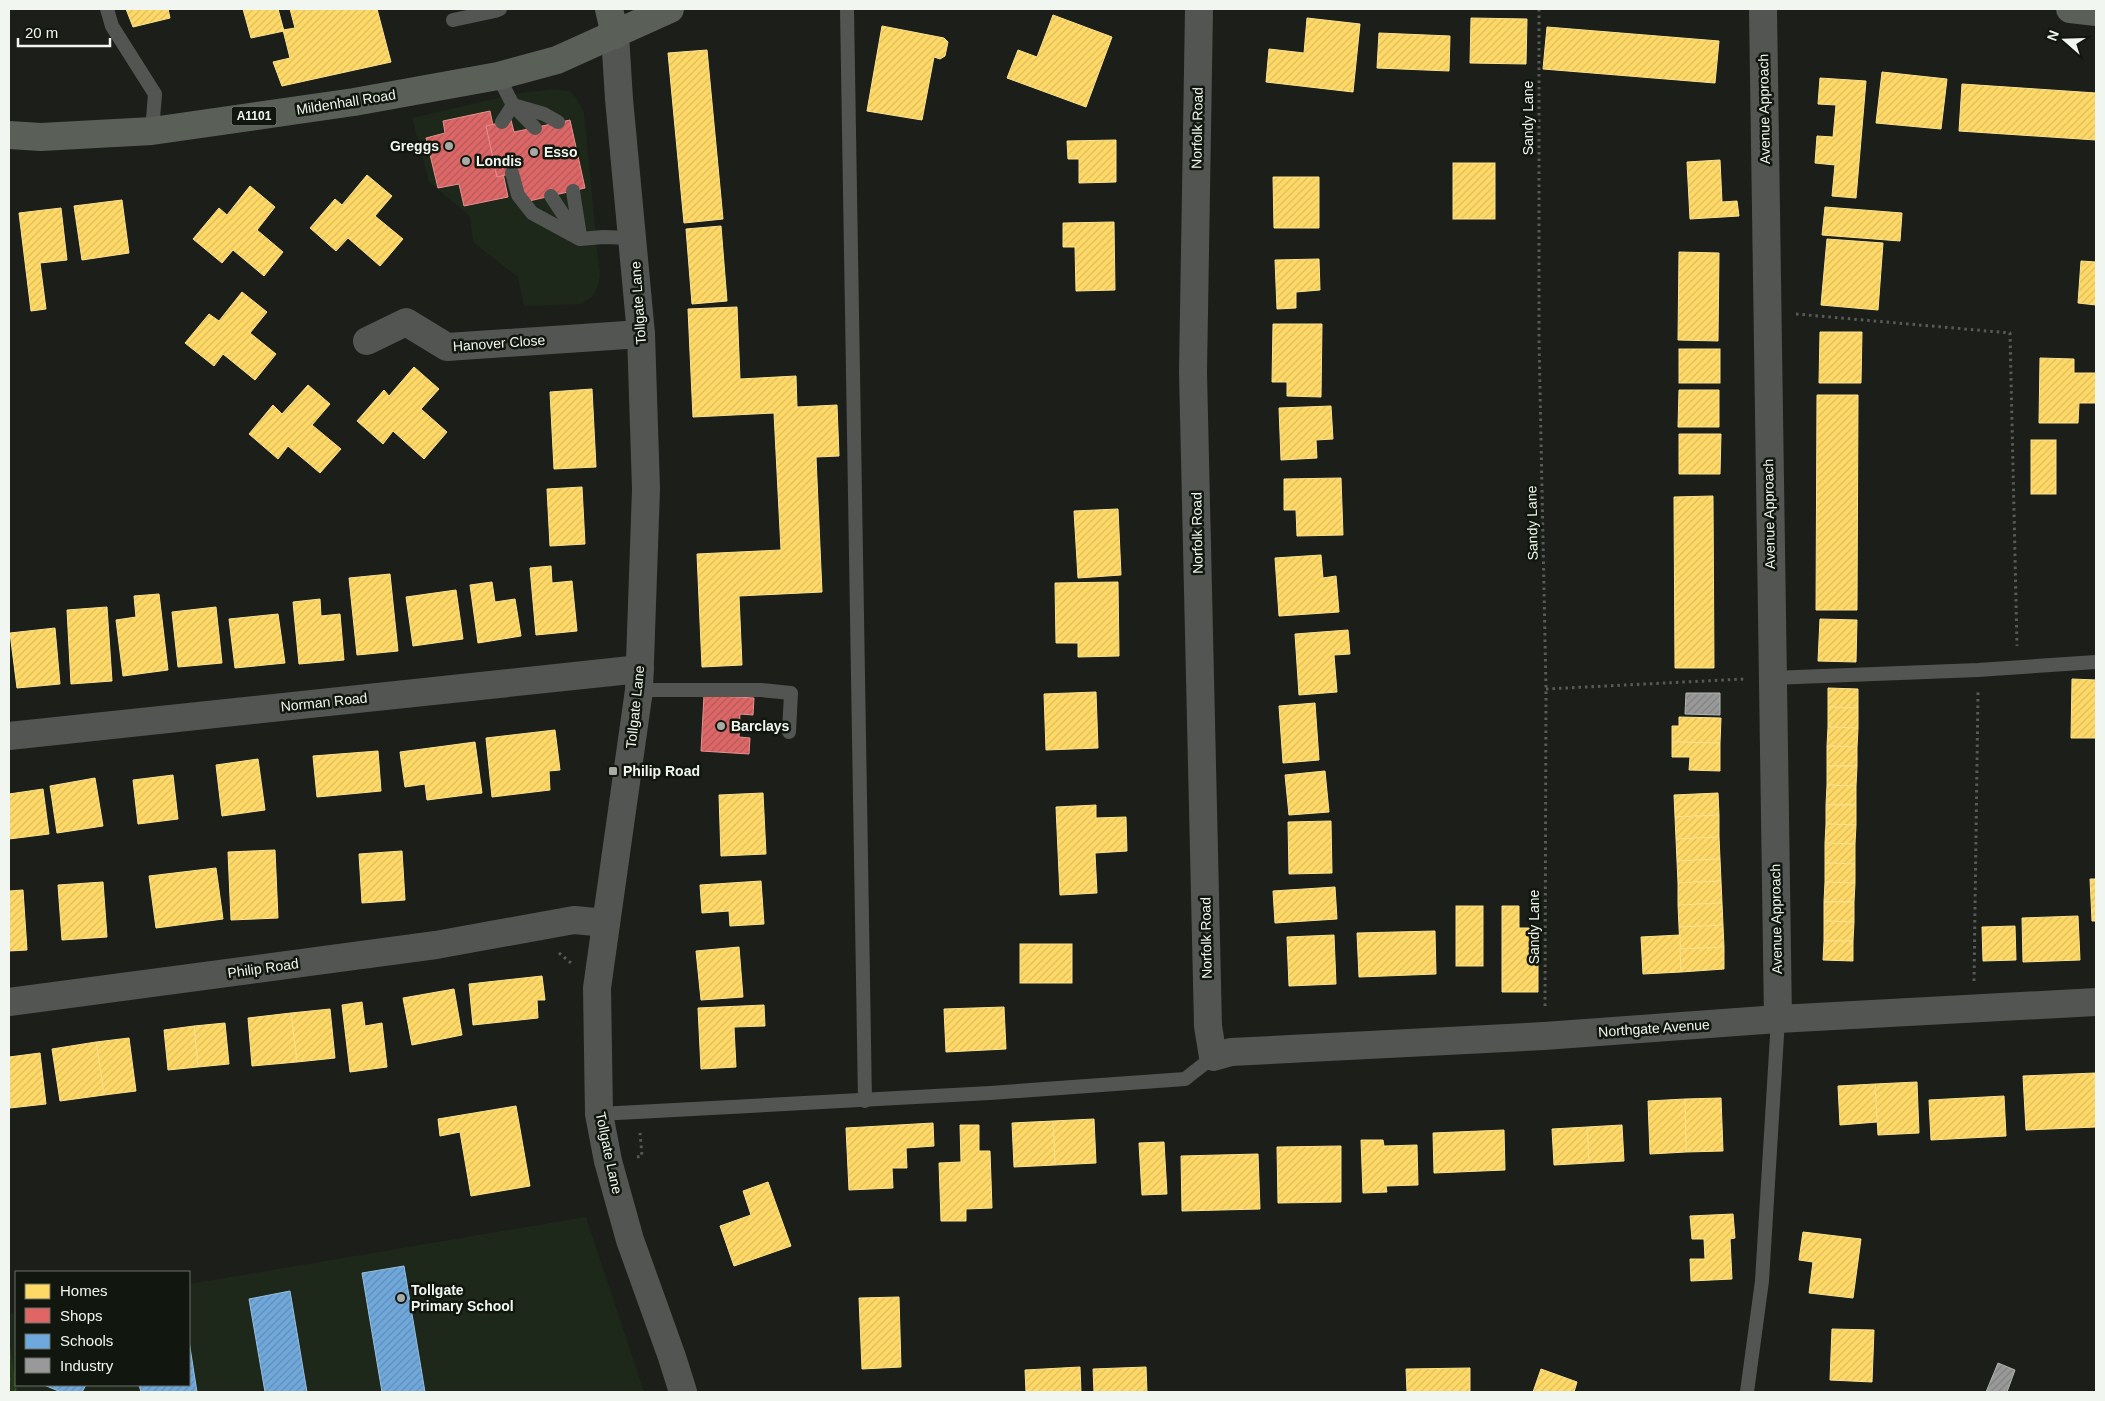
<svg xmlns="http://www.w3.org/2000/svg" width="2105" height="1401" viewBox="0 0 2105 1401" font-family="Helvetica,sans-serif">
  <defs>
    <pattern id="park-crowns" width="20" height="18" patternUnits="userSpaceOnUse" patternTransform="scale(1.25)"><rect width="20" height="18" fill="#213915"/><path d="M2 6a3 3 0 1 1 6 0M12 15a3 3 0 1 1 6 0" fill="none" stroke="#425637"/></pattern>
    <pattern id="homes-hatch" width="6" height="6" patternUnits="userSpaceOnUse" patternTransform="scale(1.25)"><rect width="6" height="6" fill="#ffd966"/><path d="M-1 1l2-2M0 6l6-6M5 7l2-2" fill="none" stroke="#dbbc60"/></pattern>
    <pattern id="shops-hatch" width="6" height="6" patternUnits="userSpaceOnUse" patternTransform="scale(1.25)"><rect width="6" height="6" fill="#e06666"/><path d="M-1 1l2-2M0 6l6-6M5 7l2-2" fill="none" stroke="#ab5c5c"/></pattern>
    <pattern id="schools-hatch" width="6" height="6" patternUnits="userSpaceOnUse" patternTransform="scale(1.25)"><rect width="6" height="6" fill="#6fa8dc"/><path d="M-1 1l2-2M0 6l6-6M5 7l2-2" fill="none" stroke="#648cb0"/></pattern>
    <pattern id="industry-hatch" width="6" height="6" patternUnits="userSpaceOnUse" patternTransform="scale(1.25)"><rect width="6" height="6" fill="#999"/><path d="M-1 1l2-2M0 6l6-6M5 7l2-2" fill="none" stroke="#818181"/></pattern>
  </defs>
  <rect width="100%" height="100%" fill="#1b1e19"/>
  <g fill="#1e281a">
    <path d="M555,89L569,91L577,99L584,113L600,276L597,288L592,297L582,304L524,306L518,277L473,242L470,216L429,182L412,118L520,93Z"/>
    <path d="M586,1217L644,1392H9V1314L16,1313V1385H189V1284Z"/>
  </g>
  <path fill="url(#park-crowns)" d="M9,1340L17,1392H9Z"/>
  <g fill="url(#homes-hatch)" stroke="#fbe28f">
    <path d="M126,9H168L170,18L133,27Z"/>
    <path d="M243,9H278L284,31L251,38Z"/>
    <path d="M290,9H377L391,62L282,86L273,62L290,58L283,30L295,28Z"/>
    <path d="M1053,15L1112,37L1086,107L1007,78L1018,50L1037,57Z"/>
    <path d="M1307,18L1360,24L1353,92L1266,82L1269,49L1304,53Z"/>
    <path d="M1471,18L1527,19L1526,64L1470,63Z"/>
    <path d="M882,26L944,38L948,42L945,56L940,59L934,57L922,120L867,111Z"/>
    <path d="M1547,27L1719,41L1715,83L1543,69Z"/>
    <path d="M1379,33L1450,36L1449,71L1377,68Z"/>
    <path d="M707,50L723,219L684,223L668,53Z"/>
    <path d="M1882,72L1947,79L1941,129L1876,123Z"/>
    <path d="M1820,78L1866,81L1856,198L1832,196L1835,165L1815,163L1817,136L1833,137L1836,105L1818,104Z"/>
    <path d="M1962,84L2096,93V140L1959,131Z"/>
    <path d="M1116,140V182L1079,183V159H1068L1067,141Z"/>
    <path d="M1720,160L1722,202L1737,201L1739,216L1690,219L1687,162Z"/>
    <rect x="1453" y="163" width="42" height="56"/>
    <path d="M367,175L392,196L375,216L403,239L380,266L348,238L336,251L310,228L335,199L342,205Z"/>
    <path d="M1273,177H1319V228H1274Z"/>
    <path d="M250,186L275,207L257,230L283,252L264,276L233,250L222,263L193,239L219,208L227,215Z"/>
    <path d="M122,200L129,253L82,260L74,206Z"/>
    <path d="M1825,207L1902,213L1900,241L1822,235Z"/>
    <path d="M61,208L67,260L40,263L46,309L31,311L19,213Z"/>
    <path d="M1114,222L1115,290L1076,291L1075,247H1063V223Z"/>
    <path d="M721,226L727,301L692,304L686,229Z"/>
    <path d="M1827,239L1883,243L1878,310L1821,305Z"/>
    <path d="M1679,252L1719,253L1718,341L1678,340Z"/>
    <path d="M1319,259L1320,290L1296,292V308L1277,309L1275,260Z"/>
    <path d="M2081,261L2096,262V305L2078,303Z"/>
    <path d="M242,292L267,312L250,333L276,354L255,380L223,354L214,366L185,343L209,314L219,321Z"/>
    <path d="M737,307L740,379L796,376L797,407L837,405L839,456L816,457L822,592L739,596L742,665L702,667L697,554L781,550L774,413L693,417L688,309Z"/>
    <path d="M1273,324H1322L1321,397L1287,396V382H1272Z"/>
    <path d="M1820,332H1862L1861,383H1819Z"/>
    <rect x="1679" y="349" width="41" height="34"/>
    <path d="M2040,358L2074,359V373H2096V403H2079L2078,423H2039Z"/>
    <path d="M414,367L439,389L421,409L447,432L424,459L393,431L383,444L357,421L384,390L389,396Z"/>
    <path d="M308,385L330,404L312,425L341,449L320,473L288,446L278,459L249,434L273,405L282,414Z"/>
    <path d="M592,389L596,467L554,469L550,392Z"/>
    <path d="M1679,390H1719V427H1678Z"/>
    <path d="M1817,395H1858L1857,610H1816Z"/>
    <path d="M1331,406L1333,439L1316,440L1317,458L1281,460L1279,408Z"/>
    <path d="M1679,434H1721L1720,474H1679Z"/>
    <rect x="2031" y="440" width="25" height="54"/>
    <path d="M1341,478L1343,535L1297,536L1296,510H1284V479Z"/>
    <path d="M582,487L585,544L550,546L547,489Z"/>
    <path d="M1713,496L1714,668H1675L1674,497Z"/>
    <path d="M1118,509L1121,575L1078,578L1074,511Z"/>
    <path d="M1321,555L1323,578L1336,576L1339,612L1279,616L1275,558Z"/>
    <path d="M551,566L552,583L572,581L577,631L536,635L530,568Z"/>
    <path d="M390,574L398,651L357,655L349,578Z"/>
    <path d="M492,582L495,602L515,599L521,636L478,643L470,585Z"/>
    <path d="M1118,582L1119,656L1078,657V643H1056L1055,583Z"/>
    <path d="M456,590L463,639L413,646L406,597Z"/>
    <path d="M159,594L168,670L123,676L116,620L136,617L134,596Z"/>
    <path d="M320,599L321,616L340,614L344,660L299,664L293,602Z"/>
    <path d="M107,607L112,681L71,684L67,610Z"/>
    <path d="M216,607L222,663L178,667L172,612Z"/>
    <path d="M278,614L285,663L235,668L229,619Z"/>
    <path d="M1820,619L1857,620L1856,662L1818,661Z"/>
    <path d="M55,628L60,684L17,688L10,633Z"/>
    <path d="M1348,630L1350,654L1334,655L1337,692L1299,695L1295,634Z"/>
    <path d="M2072,679L2096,680V738H2071Z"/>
    <path d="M1828,688L1858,689V708L1828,707Z"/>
    <path d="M1096,692L1098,748L1046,750L1044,694Z"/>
    <path d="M1315,703L1319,760L1283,763L1279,706Z"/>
    <path d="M1828,707L1858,708V728L1828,727Z"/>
    <path d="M1679,717L1721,718L1720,743L1672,742V726H1679Z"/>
    <path d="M1828,727L1858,728L1857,747L1827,746Z"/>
    <path d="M555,730L560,770L549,771L550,790L492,797L486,738Z"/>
    <path d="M475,742L482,793L427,800L425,784L405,787L400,752Z"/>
    <path d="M1672,742L1720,743V771L1689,770L1690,757H1672Z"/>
    <path d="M1827,746L1857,747V766H1827Z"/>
    <path d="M378,751L381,791L317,797L313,756Z"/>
    <path d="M258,759L265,810L222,816L216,765Z"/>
    <path d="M1827,766H1857L1856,786L1827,785Z"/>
    <path d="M1325,771L1329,812L1289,815L1285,775Z"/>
    <path d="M173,775L178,819L138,824L133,780Z"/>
    <path d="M95,778L103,826L57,833L50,786Z"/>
    <path d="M1827,785L1856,786V805H1826Z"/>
    <path d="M43,789L49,834L9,839V794Z"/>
    <path d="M763,793L766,854L721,856L719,795Z"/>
    <path d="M1718,793L1719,815L1675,817L1674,795Z"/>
    <path d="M1096,805V818L1126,817L1127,851L1095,853L1097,893L1060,895L1056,807Z"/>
    <path d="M1826,805H1856V825L1826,824Z"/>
    <path d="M1719,815V837L1676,839L1675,817Z"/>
    <path d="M1331,821L1332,873L1289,874L1288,822Z"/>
    <path d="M1826,824L1856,825L1855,844L1825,843Z"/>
    <path d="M1719,837L1720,859L1677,861L1676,839Z"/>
    <path d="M1825,843L1855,844V864L1825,863Z"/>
    <path d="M275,850L278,918L231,920L228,852Z"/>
    <path d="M402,851L405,900L362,903L359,854Z"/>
    <path d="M1720,859L1721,881L1678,883L1677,861Z"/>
    <path d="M1825,863L1855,864V883L1825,882Z"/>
    <path d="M216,868L223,919L156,928L149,876Z"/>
    <path d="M2090,879H2096V921H2092Z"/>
    <path d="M761,881L764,924L730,926L729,911L702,913L700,885Z"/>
    <path d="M1721,881L1722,903L1678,905V883Z"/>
    <path d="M103,882L107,937L62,940L58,885Z"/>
    <path d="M1825,882L1855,883L1854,902H1824Z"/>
    <path d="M1335,887L1337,919L1275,923L1273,891Z"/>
    <path d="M23,890L27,950L9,951V891Z"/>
    <path d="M1824,902H1854V922L1824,921Z"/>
    <path d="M1722,903L1723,925L1679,927L1678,905Z"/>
    <rect x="1456" y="906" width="27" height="60"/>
    <path d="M1502,906H1519V928H1538V992H1502Z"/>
    <path d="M2078,916L2080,960L2023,962L2022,918Z"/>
    <path d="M1824,921L1854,922L1853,941H1824Z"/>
    <path d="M1723,925L1724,947L1680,949L1679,927Z"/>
    <path d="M2015,926L2016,960L1983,961L1982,927Z"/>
    <path d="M1435,931L1436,974L1359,977L1357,933Z"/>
    <path d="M1334,935L1336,984L1289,986L1287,937Z"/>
    <path d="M1680,935L1681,972L1643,974L1641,937Z"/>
    <path d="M1824,941H1853V961L1823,960Z"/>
    <rect x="1020" y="944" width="52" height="39"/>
    <path d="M739,947L743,997L701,1000L696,951Z"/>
    <path d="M1724,947V969L1681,972L1680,949Z"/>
    <path d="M542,976L545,1000H537L538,1018L473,1025L469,984Z"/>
    <path d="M454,989L462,1035L412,1045L403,998Z"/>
    <path d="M362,1002L365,1026L382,1023L387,1067L350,1072L342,1005Z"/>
    <path d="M764,1005L765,1026L734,1027L736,1067L701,1069L698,1008Z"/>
    <path d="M1004,1007L1006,1049L946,1052L944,1009Z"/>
    <path d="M330,1009L335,1058L297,1062L291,1013Z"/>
    <path d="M291,1013L297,1062L252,1066L248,1018Z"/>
    <path d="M225,1023L229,1064L198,1067L194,1026Z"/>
    <path d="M194,1026L198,1067L168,1070L164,1030Z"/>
    <path d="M129,1038L136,1091L104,1095L96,1042Z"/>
    <path d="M96,1042L104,1095L60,1101L52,1049Z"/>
    <path d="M40,1053L46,1104L10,1108L9,1057Z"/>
    <path d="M2095,1073L2096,1127L2026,1130L2023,1076Z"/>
    <path d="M1917,1082L1919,1133L1878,1135L1875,1084Z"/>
    <path d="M1875,1084L1877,1122L1840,1125L1838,1086Z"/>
    <path d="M2004,1096L2006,1136L1931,1140L1929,1100Z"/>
    <path d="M1721,1098L1723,1151L1686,1152L1685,1099Z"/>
    <path d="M1685,1099L1686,1152L1650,1154L1648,1101Z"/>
    <path d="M516,1106L530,1186L471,1196L460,1132L440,1136L438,1119Z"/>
    <path d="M1094,1119L1096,1163L1055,1165L1053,1121Z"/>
    <path d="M1053,1121L1055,1165L1014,1167L1012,1123Z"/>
    <path d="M933,1123L934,1146L906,1148L907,1168H892L893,1188L849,1190L846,1128Z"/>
    <path d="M960,1125H979V1151H990L992,1208L966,1209V1221H941L939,1163L961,1162Z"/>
    <path d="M1622,1125L1624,1161L1589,1163L1587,1127Z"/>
    <path d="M1587,1127L1589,1163L1554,1165L1552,1129Z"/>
    <path d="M1504,1130L1505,1170L1434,1173L1433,1133Z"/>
    <path d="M1361,1140H1383L1384,1146L1417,1145L1418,1185L1386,1186L1387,1192L1363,1193Z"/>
    <path d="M1164,1142L1167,1194L1142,1195L1139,1143Z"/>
    <path d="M1341,1146V1202L1278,1203L1277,1147Z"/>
    <path d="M1258,1154L1260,1209L1182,1211L1181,1156Z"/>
    <path d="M768,1182L791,1246L734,1266L720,1226L751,1215L743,1191Z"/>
    <path d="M1733,1214L1735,1238L1730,1239L1732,1279L1691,1281L1690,1259H1705L1704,1239H1692L1690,1216Z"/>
    <path d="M1803,1232L1861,1239L1853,1298L1809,1293L1813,1262L1799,1260Z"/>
    <path d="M899,1297L901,1367L862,1369L859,1298Z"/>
    <path d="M1832,1329L1874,1330L1872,1382L1830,1380Z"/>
    <path d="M1080,1367L1081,1392H1026L1025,1370Z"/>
    <path d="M1146,1367L1147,1392H1094L1093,1369Z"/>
    <path d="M1470,1368V1392H1407L1406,1369Z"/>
    <path d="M1541,1369L1577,1382L1574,1392H1533Z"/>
  </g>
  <g fill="url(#shops-hatch)" stroke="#e5918f">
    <path d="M490,111L508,197L464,206L459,184L438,188L426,138L445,133L443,121Z"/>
    <path d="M511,120L514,132L570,120L585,188L525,202L518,172L497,177L486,126Z"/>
    <path d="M704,695L754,698L753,715L740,714L739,737L750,738L749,754L701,751Z"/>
  </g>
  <g fill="url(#schools-hatch)" stroke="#96bfe2">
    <path d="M404,1266L425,1392H382L362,1273Z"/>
    <path d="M290,1291L307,1392H265L249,1299Z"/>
    <path d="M189,1341L197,1392H141L139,1385H189Z"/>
    <path d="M44,1385H86L82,1392H61Z"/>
  </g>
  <g fill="url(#industry-hatch)" stroke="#b4b5b3">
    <path d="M1686,693H1720V715L1685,714Z"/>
    <path d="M1998,1363L2015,1370L2007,1392H1986Z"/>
  </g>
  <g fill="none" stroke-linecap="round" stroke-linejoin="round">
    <g stroke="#585b57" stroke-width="3" stroke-dasharray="2.5 4" stroke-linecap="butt">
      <path d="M1539,9V339L1546,689L1545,1006"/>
      <path d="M1796,314L2010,333L2017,646"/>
      <path d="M1546,689L1744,679"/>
      <path d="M559,953L571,963"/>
      <path d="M1974,981L1978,692"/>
      <path d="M637,1157L642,1156L640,1133"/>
    </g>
    <g stroke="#535552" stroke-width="14">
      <path d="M107,9L112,26L155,94L152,131"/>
      <path d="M847,9L865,1101"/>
      <path d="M453,20L495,11L500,9"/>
      <path d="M498,76L513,105L535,128"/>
      <path d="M513,105L544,114L558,122"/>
      <path d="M502,122L513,105"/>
      <path d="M512,173L518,195L532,213L580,239L603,237L633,238"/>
      <path d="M573,191L580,236"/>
      <path d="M551,196L578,237"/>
      <path d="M1772,678L1978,670L2096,662"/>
      <path d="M639,690H761L791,693L789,732"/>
      <path d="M599,1114L990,1093L1185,1079L1213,1057"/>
      <path d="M1747,1392L1762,1281L1778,1019"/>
    </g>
    <g stroke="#535552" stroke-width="28">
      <path d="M1199,9L1193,372L1208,1026L1213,1057L1231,1052L1544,1036L1778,1019L2096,1002"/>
      <path d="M1763,9L1778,1019"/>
      <path d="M367,341L406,322L447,347L641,334"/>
      <path d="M9,736L640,669"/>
      <path d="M9,1002L436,945L574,920L606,923"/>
    </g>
    <path stroke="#535552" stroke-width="28" d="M615,35L619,99L641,334L646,489L639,690L597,988L599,1114L608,1161L630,1240L672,1357L683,1392"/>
    <g stroke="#5a5f58" stroke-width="28">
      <path d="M609,9L615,35"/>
      <path d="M2070,9L2096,12"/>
      <path d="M9,135L41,137L152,131L354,102L498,76L557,60L670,9"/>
    </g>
  </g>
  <g fill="#a7aaa5" stroke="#11170e" stroke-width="2">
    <circle cx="449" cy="146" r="5"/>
    <circle cx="534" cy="152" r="5"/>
    <circle cx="466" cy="161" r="5"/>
    <circle cx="721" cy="726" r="5"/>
    <rect x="608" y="766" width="10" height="10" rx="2.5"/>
    <circle cx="401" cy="1298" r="5"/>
  </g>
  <g text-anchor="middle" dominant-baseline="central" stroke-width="5" stroke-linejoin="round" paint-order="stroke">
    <rect fill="#11170e" stroke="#aeb3ac" stroke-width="1" x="231.5" y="106.5" width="45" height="19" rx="4"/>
    <g font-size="12" font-weight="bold" fill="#f2f6f0">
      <text x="254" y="116">A1101</text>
    </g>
    <g font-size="14" fill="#f2f6f0" stroke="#11170e">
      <text transform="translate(346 102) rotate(-9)">Mildenhall Road</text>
      <text transform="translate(1764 109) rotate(-91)">Avenue Approach</text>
      <text transform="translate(1528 118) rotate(-90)">Sandy Lane</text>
      <text transform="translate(1197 128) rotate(-89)">Norfolk Road</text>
      <text transform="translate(638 303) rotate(-94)">Tollgate Lane</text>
      <text transform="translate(499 343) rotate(-4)">Hanover Close</text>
      <text transform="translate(1769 514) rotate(-91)">Avenue Approach</text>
      <text transform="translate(1532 523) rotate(-91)">Sandy Lane</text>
      <text transform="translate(1197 533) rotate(-91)">Norfolk Road</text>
      <text transform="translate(324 702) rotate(-6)">Norman Road</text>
      <text transform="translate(635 707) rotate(-84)">Tollgate Lane</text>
      <text transform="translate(1776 919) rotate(-91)">Avenue Approach</text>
      <text transform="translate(1534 927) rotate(-90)">Sandy Lane</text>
      <text transform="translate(1206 938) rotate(-91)">Norfolk Road</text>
      <text transform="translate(263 968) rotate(-8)">Philip Road</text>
      <text transform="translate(1654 1028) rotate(-4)">Northgate Avenue</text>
      <text transform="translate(609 1153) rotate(78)">Tollgate Lane</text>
    </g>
    <g font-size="14" font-weight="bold" fill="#f2f6f0" stroke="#11170e" text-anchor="start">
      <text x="439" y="146" text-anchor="end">Greggs</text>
      <text x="544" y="152">Esso</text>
      <text x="476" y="161">Londis</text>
      <text x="731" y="726">Barclays</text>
      <text x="623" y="771">Philip Road</text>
      <text x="411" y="1290">Tollgate<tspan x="411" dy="16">Primary School</tspan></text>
    </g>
  </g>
  <rect width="2105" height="1401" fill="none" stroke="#f2f6f0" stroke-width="20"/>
  <rect x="15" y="1271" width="175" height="115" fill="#11170e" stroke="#6b7068"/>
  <rect x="25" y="1284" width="25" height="15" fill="#ffd966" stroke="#6b7068"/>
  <text x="60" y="1296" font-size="15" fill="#f2f6f0">Homes</text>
  <rect x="25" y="1308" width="25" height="15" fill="#e06666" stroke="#6b7068"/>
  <text x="60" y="1321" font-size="15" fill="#f2f6f0">Shops</text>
  <rect x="25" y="1334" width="25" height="15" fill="#6fa8dc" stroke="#6b7068"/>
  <text x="60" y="1346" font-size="15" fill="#f2f6f0">Schools</text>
  <rect x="25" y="1358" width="25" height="15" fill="#999999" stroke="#6b7068"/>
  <text x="60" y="1371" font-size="15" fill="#f2f6f0">Industry</text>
  <g transform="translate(2065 40) rotate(290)" stroke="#11170e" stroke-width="4" paint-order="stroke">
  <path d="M0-4L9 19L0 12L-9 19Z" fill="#f2f6f0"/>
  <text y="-8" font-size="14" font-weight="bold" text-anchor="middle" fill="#f2f6f0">N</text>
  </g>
  <path d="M18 38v8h92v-8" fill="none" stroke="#f2f6f0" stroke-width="2.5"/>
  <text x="25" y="38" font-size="15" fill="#f2f6f0" stroke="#11170e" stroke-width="4" paint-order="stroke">20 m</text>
</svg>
